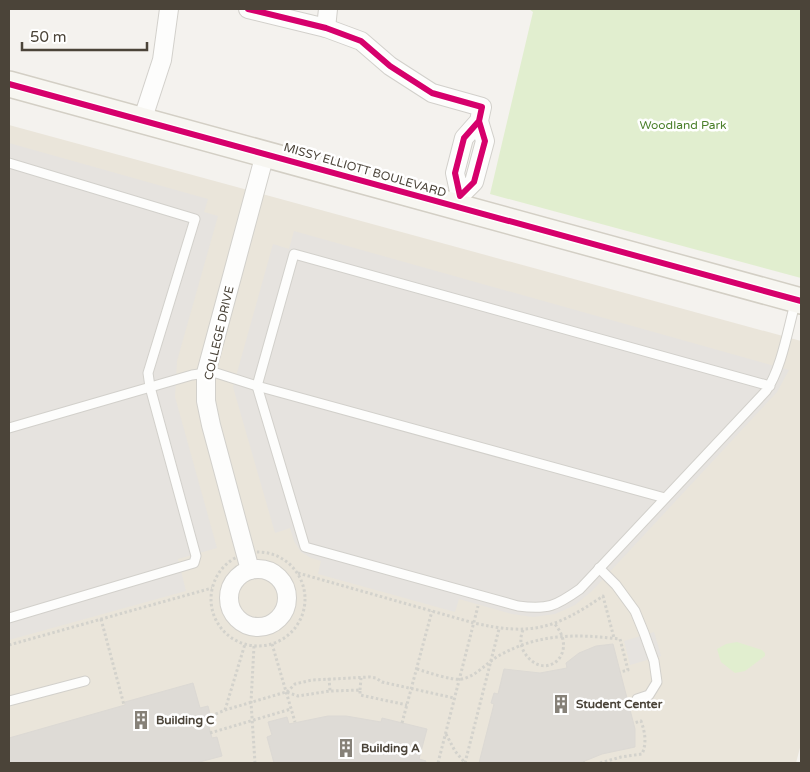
<svg xmlns="http://www.w3.org/2000/svg" width="810" height="772" viewBox="0 0 810 772" font-family="'Varela Round',sans-serif">
  <rect width="100%" height="100%" fill="#f4f2ee"/>
  <path fill="#eae5da" d="M9,125L801,341V744L796,763H9Z"/>
  <g fill="#e1eecf">
    <path d="M529,9H801V278L490,194L533,12Z"/>
    <path d="M737,642L762,650L765,653V656L745,671L735,673L721,662L717,649L726,644Z"/>
  </g>
  <g fill="#e6e3df">
    <path d="M9,143L208,199L204,212L218,216L177,361L175,397L217,548L178,559L186,591L9,640Z"/>
    <path d="M294,231L789,370L777,392L592,591L575,605L555,614L533,617L512,614L459,599L455,612L318,574L321,561L311,558L301,552L294,541L290,528L275,533L233,387L273,244L289,249Z"/>
    <path d="M654,632L661,656L630,665L624,641Z"/>
  </g>
  <g fill="#dedbd6" stroke="#dcd9d4">
    <path d="M613,644L635,729V747L602,754L580,763H479L494,704L491,703L494,693L498,694L504,669L540,673L567,668L566,663L579,653L596,646Z"/>
    <path d="M193,683L200,708L208,706L213,725L209,727L212,738L217,737L222,756L196,763H9V738L125,705V702Z"/>
    <path d="M328,716H346L381,722L382,718L427,729L419,759L426,761L425,763H274L267,737L272,735L268,722L287,717L289,724Z"/>
  </g>
  <g fill="none" stroke-linecap="round" stroke-linejoin="round">
    <g stroke="#d2d0cb" stroke-width="11">
      <g id="lane">
        <path d="M9,163L195,219L148,373L150,387L196,556L194,563L9,618"/>
        <path d="M770,386L294,254L257,386L305,547L518,606C548,610 556,606 580,589L766,391C782,368 788,328 796,300"/>
        <path d="M9,428L192,375L213,372L257,386L665,498"/>
        <path d="M599,568L616,585L635,611L644,633L654,661L657,682L649,695L637,699"/>
        <path d="M9,701L85,681"/>
      </g>
    </g>
    <g stroke="#d2d0cb" stroke-width="20">
      <g id="street">
        <path d="M248,9L326,28L361,41L390,66L432,93L482,107L479,121L464,138L455,173L460,196L474,182L485,141L479,121"/>
        <path d="M326,28L328,9"/>
        <path d="M142,121L162,60L169,9"/>
        <circle cx="258" cy="598" r="29"/>
        <path d="M250,570L211,425L206,401V373L265,154"/>
      </g>
    </g>
    <g stroke="#d3cfc5" stroke-width="28">
      <path id="secondary" d="M9,84L801,301"/>
    </g>
    <g stroke="#d3d2cc" stroke-width="3" stroke-dasharray="2.5 2.5" stroke-linecap="butt">
      <circle cx="258" cy="599" r="47"/>
      <path d="M298,573L474,623C531,636 555,629 603,596L614,638"/>
      <path d="M101,619L124,705"/>
      <path d="M523,630C520,637 520,644 524,652C544,684 581,654 554,623"/>
      <path d="M272,644L295,722"/>
      <path d="M9,645L212,588"/>
      <path d="M254,646L251,702L255,763"/>
      <path d="M417,669C427,672 452,681 462,679C477,676 487,662 500,655C540,633 577,634 620,639L628,670L620,672"/>
      <path d="M329,678L330,691"/>
      <path d="M360,690L361,678"/>
      <path d="M287,692L295,684L312,680L370,677L376,678L382,682L454,698"/>
      <path d="M225,710L245,644"/>
      <path d="M211,716L225,710L286,692L298,696L330,691L360,690V695L407,705"/>
      <path d="M402,723L432,611"/>
      <path d="M210,733L291,709"/>
      <path d="M446,734L455,751L465,763"/>
      <path d="M583,762L584,763"/>
      <path d="M438,763L478,606"/>
      <path d="M465,763L499,629"/>
      <path d="M600,763L621,757L642,754C647,743 645,732 641,721L634,723"/>
    </g>
    <use href="#lane" stroke="#fdfdfc" stroke-width="9"/>
    <use href="#street" stroke="#fdfdfc" stroke-width="18"/>
    <use href="#secondary" stroke="#f7f6f1" stroke-width="25"/>
    <g stroke="#fff" stroke-width="9">
      <g id="cycleway">
        <path d="M248,9L326,28L361,41L390,66L432,93L482,107L479,121L464,138L455,173L460,196L474,182L485,141L479,121"/>
        <path d="M9,84L801,301"/>
      </g>
    </g>
    <use href="#cycleway" stroke="#d6006c" stroke-width="6"/>
  </g>
  <defs>
    <g id="building-bare" transform="scale(1.5)"><path d="M-4-6H4V6H1V3H-1V6H-4ZM-2.5-4.3h1.7v1.8h-1.7ZM.8-4.3h1.7v1.8H.8ZM-2.5-1h1.7V.8h-1.7ZM.8-1h1.7V.8H.8Z" fill="#868178" stroke="#fff" stroke-width="2.5" paint-order="stroke"/></g>
  </defs>
  <g fill-rule="evenodd">
    <use href="#building-bare" x="561" y="704"/>
    <use href="#building-bare" x="141" y="720"/>
    <use href="#building-bare" x="346" y="748"/>
  </g>
  <g text-anchor="middle" dominant-baseline="central" stroke-width="5" stroke-linejoin="round" paint-order="stroke">
    <g font-size="12" fill="#4a7f2a" stroke="#fff">
      <text x="683" y="125">Woodland Park</text>
    </g>
    <g font-size="12" fill="#4b4439" stroke="#fff">
      <text transform="translate(365 170) rotate(16)">MISSY ELLIOTT BOULEVARD</text>
      <text transform="translate(219 333) rotate(-77)">COLLEGE DRIVE</text>
    </g>
    <g font-size="12" font-weight="bold" fill="#4b4439" stroke="#fff" text-anchor="start">
      <text x="576" y="704">Student Center</text>
      <text x="156" y="720">Building C</text>
      <text x="361" y="748">Building A</text>
    </g>
  </g>
  <rect width="810" height="772" fill="none" stroke="#4b4439" stroke-width="20"/>
  <path d="M22 42v8h125v-8" fill="none" stroke="#4b4439" stroke-width="2.5"/>
  <text x="30" y="42" font-size="15" fill="#4b4439" stroke="#ffffff" stroke-width="4" paint-order="stroke">50 m</text>
</svg>
